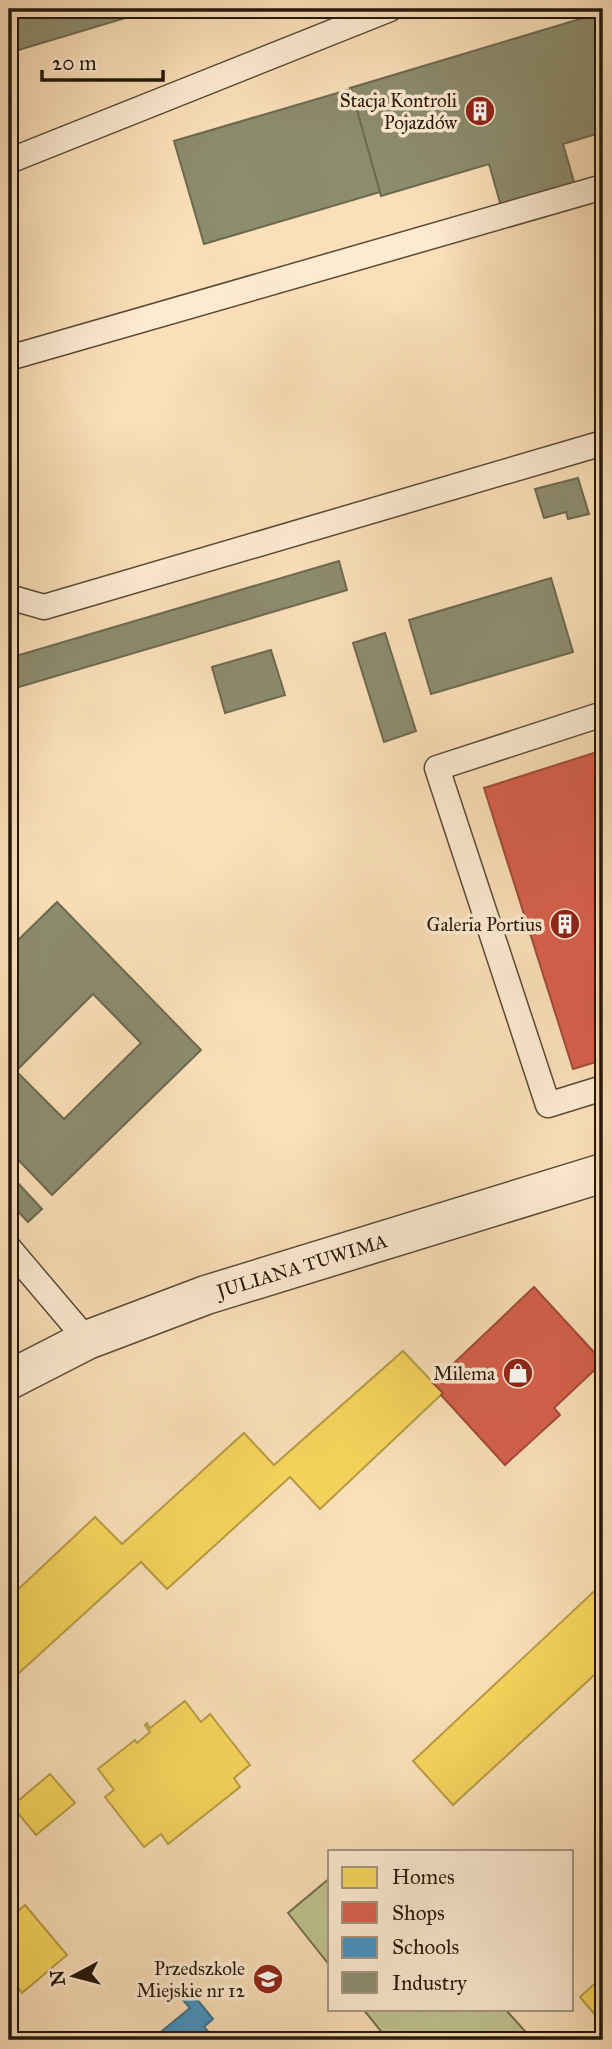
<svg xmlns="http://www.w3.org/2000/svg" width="612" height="2049" viewBox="0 0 612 2049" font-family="'IM FELL Great Primer',serif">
  <rect width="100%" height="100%" fill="#fadfb8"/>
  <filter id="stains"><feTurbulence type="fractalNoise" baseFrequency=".00286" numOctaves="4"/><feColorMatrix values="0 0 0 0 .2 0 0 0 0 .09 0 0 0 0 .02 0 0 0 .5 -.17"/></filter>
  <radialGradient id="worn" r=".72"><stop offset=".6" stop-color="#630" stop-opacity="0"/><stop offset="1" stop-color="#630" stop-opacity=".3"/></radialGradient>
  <g fill="#bec28f" stroke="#726c4d" stroke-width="2">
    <path d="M330,1878V1966L288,1913Z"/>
    <path d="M363,2009H505L533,2040H388Z"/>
  </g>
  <g fill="#f6d55c" stroke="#b79c44" stroke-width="2">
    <path d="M403,1351L443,1393L320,1509L290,1477L167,1589L141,1562L9,1682V1598L95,1517L122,1544L244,1433L274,1465Z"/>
    <path d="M603,1583V1667L453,1805L413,1761Z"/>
    <path d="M185,1701L201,1722L210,1714L250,1765L234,1778L240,1787L168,1844L161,1834L144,1847L105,1797L114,1790L98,1769L135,1740L137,1743L150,1732L145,1725L147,1723L150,1728Z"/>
    <path d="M50,1774L75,1803L36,1835L12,1806Z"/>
    <path d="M25,1905L67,1955L22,1993L9,1977V1919Z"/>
    <path d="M603,1976V2024L580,1997Z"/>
  </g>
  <g fill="#d6604d" stroke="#a14a39" stroke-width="2">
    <path d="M603,750V1060L573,1069L484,788Z"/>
    <path d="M534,1287L603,1362L554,1408L560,1415L505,1465L441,1395L443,1393L433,1383Z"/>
  </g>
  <path fill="#4393c3" stroke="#3a6e8c" stroke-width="2" d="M191,1992L213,2019L204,2027L216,2040H151L190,2008L182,1999Z"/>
  <g fill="#8c8c6e" stroke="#6d6950" stroke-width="2" fill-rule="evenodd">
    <path d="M9,9H155L9,53Z"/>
    <path d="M600,13L603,23V132L563,144L575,185L501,206L489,164L381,196L350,88Z"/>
    <path d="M351,89L380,192L204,244L174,141Z"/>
    <path d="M578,478L589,514L568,519L566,512L544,518L535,489Z"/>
    <path d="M339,561L347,590L9,690V658Z"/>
    <path d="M551,578L573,652L431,694L409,620Z"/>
    <path d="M385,633L416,731L384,742L353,643Z"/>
    <path d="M271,650L285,695L225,713L212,667Z"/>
    <path d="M57,902L201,1050L52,1195L9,1150V949ZM93,994L141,1043L64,1119L16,1071Z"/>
    <path d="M16,1181L42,1209L28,1222L9,1202V1189Z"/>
  </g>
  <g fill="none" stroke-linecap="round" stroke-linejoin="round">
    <g stroke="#5a4936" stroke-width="27">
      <g id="lane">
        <path d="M9,161L390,9"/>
        <path d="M9,358L603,187"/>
        <path d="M9,597L44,607L603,443"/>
        <path d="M603,714L437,768L548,1105L603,1088"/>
        <path d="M9,1248L87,1340"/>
      </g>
    </g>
    <g stroke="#5a4936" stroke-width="41">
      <path id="street" d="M9,1380L87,1340L206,1295L603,1173"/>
    </g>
    <use href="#lane" stroke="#fcead1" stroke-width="24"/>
    <use href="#street" stroke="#fcead1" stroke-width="38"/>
  </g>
  <defs>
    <g id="building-disc" transform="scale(1.575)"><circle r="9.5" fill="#8f2418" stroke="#fcead1"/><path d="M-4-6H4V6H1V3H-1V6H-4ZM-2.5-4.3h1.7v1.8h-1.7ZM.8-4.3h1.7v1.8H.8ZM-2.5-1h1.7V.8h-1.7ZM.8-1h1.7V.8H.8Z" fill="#fff"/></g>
    <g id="shop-disc" transform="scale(1.575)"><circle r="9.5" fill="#8f2418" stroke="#fcead1"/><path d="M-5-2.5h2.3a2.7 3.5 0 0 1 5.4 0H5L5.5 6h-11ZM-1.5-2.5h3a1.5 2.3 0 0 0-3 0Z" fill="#fff"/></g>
    <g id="school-disc" transform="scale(1.575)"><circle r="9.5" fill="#8f2418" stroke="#fcead1"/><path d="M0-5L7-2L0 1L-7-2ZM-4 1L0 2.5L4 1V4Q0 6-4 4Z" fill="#fff"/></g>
  </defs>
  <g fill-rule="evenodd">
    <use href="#building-disc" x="480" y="111"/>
    <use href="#building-disc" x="565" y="924"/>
    <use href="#shop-disc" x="518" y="1373"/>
    <use href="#school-disc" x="268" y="1979"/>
  </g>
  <g text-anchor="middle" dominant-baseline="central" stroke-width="7" stroke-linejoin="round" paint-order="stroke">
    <g font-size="19" fill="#25170b" stroke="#fcead1" text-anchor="end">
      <text x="457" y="100">Stacja Kontroli<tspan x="457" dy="22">Pojazdów</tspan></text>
      <text x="542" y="924">Galeria Portius</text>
      <text x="495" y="1373">Milema</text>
      <text x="245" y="1968">Przedszkole<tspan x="245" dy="22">Miejskie nr 12</tspan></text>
    </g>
    <g font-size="19" fill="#25170b" stroke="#fcead1">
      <text transform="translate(302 1266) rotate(-17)">JULIANA TUWIMA</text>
    </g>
  </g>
  <rect width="612" height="2049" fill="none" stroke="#fadfb8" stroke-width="35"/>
  <rect x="10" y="10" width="591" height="2028" fill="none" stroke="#25170b" stroke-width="3.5"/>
  <rect x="18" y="18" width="577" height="2014" fill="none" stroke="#25170b" stroke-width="2"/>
  <rect x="328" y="1850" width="245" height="161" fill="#fcead1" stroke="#a69682" stroke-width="2"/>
  <rect x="342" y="1867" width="35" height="21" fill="#f6d55c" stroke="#a69682" stroke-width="2"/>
  <text x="392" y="1884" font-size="21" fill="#25170b">Homes</text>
  <rect x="342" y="1902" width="35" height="21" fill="#d6604d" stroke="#a69682" stroke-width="2"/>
  <text x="392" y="1920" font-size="21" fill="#25170b">Shops</text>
  <rect x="342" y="1937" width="35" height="21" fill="#4393c3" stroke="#a69682" stroke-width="2"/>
  <text x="392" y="1954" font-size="21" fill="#25170b">Schools</text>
  <rect x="342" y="1972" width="35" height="21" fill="#8c8c6e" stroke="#a69682" stroke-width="2"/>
  <text x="392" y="1990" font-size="21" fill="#25170b">Industry</text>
  <g transform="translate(74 1976) rotate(263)" stroke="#fcead1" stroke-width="5" paint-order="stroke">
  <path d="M0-5L12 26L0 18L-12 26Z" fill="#25170b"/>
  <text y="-10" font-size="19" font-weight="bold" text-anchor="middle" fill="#25170b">N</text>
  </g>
  <path d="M42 70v10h121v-10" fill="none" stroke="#25170b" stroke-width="3.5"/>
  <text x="52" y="70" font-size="21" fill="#25170b" stroke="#fcead1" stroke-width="5" paint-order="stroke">20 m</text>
  <rect width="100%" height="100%" filter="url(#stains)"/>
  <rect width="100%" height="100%" fill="url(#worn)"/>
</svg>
